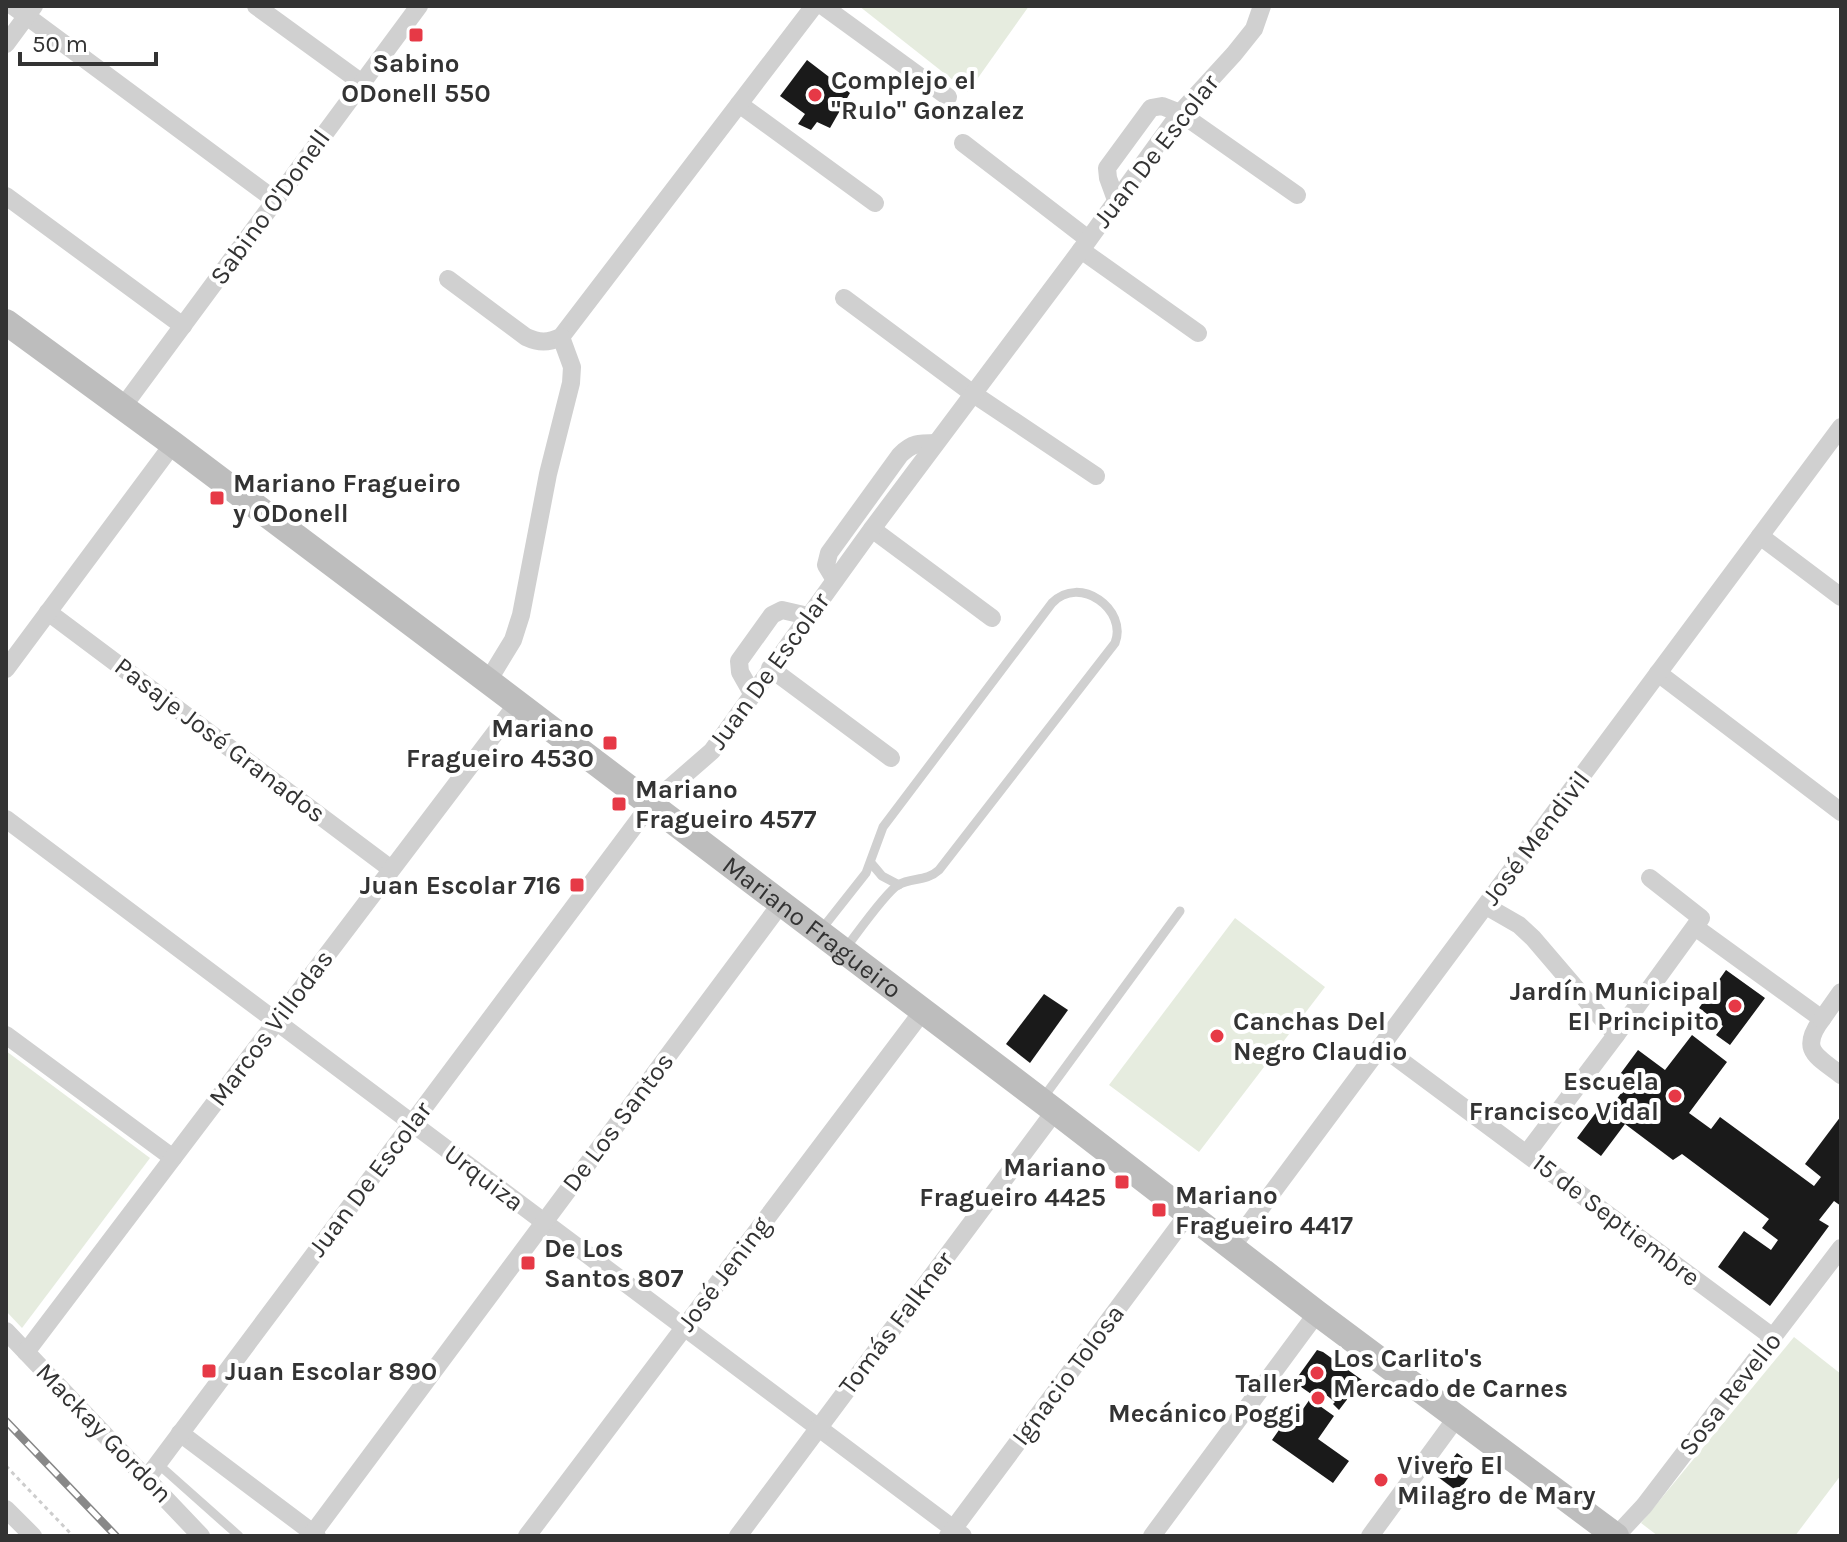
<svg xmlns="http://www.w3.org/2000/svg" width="1847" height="1542" viewBox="0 0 1847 1542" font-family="Karla,sans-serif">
  <rect width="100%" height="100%" fill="#fff"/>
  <g fill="#e6ecdf">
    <path d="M859,6H1029L968,92Z"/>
    <path d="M1235,918L1325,987L1199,1152L1109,1085Z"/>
    <path d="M6,1051L150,1158L22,1328L6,1311Z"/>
    <path d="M1794,1337L1841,1374V1475L1795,1536H1658L1641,1523Z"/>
  </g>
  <g fill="#1a1a1a">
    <path d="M807,60L850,93L830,128L817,122L811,130L798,124L805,114L780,96Z"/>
    <path d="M1726,970L1765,998L1730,1045L1716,1035L1723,1026L1699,1008Z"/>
    <path d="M1044,994L1068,1010L1030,1063L1006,1044Z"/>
    <path d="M1692,1035L1727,1062L1689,1113L1711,1129L1720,1117L1814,1186L1821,1177L1805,1164L1841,1116V1206L1834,1201L1819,1220L1829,1226L1770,1306L1718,1267L1744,1231L1771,1250L1778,1240L1762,1228L1769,1219L1682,1154L1673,1160L1625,1124L1601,1156L1577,1138L1603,1103L1618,1114L1621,1110L1613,1104L1628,1084L1618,1077L1638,1050L1665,1070Z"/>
    <path d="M1317,1350L1323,1352L1362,1380L1339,1410L1333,1404L1335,1402L1320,1390L1314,1396L1294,1382Z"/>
    <path d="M1310,1399L1334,1416L1318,1439L1349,1461L1333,1483L1272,1440L1288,1417L1294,1422Z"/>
    <path d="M1457,1453L1476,1467L1458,1492L1438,1477Z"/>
  </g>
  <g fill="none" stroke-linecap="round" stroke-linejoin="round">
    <path stroke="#cdcdcd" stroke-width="3" stroke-dasharray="4 4" stroke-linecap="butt" d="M6,1466L73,1536"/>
    <g stroke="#d0d0d0" stroke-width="9">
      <path d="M871,863L882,876L899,885"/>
      <path d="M821,930L866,873L883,827L1052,603C1080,574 1128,610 1115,643L939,870C926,882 912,877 898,885C885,893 856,935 845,949"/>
      <path d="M1043,1098L1180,911"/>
      <path d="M158,1464L239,1536"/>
    </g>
    <g stroke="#d0d0d0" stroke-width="18">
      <path d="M13,6L275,200"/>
      <path d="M256,6L362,83"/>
      <path d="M823,6L948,97"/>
      <path d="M6,44L34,6"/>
      <path d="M739,104L875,203"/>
      <path d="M963,143L1088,239"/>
      <path d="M6,196L183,326"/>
      <path d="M1116,200L1108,178L1107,168L1151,108L1162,106L1180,113L1297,195"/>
      <path d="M1081,250L1198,333"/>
      <path d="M448,279L526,337C539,343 548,343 561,337L814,6"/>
      <path d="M844,298L972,393L1096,476"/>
      <path d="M122,408L419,6"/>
      <path d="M872,529L992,618"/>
      <path d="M1760,536L1841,597"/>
      <path d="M835,580L826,565L829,553L900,455C912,443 919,443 936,443"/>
      <path d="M48,612L391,869"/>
      <path d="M770,668L891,758"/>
      <path d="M6,669L173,444"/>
      <path d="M1658,673L1841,812"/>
      <path d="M488,681L513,640L521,615L548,474L571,383L572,367L561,337"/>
      <path d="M753,695L740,672L739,661L772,615L782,610L808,616"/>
      <path d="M6,819L963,1536"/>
      <path d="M1486,906L1519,925L1533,938L1616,1035"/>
      <path d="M1695,927L1822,1019C1799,1050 1816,1056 1841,1075"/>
      <path d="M1822,1019L1841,992"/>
      <path d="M6,1035L173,1158"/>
      <path d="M1381,1046L1774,1338"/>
      <path d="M1527,1153L1616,1035L1701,918L1650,878"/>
      <path d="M1231,1248L1841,427"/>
      <path d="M6,1331L201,1536"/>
      <path d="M26,1352L517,704"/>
      <path d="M180,1433L317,1536"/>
      <path d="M147,1478L650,805L712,751L872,529L1081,250L1180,113L1234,54L1254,29L1262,6"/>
      <path d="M6,1509L33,1536"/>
      <path d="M313,1533L780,905"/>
      <path d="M527,1536L922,1012"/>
      <path d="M738,1536L1055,1111"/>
      <path d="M948,1536L1188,1214"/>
      <path d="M1152,1536L1317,1313"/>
      <path d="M1370,1536L1457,1417"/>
      <path d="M1616,1536L1644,1506L1841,1248"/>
    </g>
    <path stroke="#bdbdbd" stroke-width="26" id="s1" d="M6,322L173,444L488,681L1055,1111L1317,1313L1616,1536"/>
    <g stroke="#888" stroke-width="8">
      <path id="rail" d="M6,1421L116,1536"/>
    </g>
    <use href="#rail" stroke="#fff" stroke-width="5" stroke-dasharray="15" stroke-linecap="butt"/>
  </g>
  <g fill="#e63946" stroke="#fff" stroke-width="3">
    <rect x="408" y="27" width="16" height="16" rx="4"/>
    <circle cx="815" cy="95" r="8"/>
    <rect x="209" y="490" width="16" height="16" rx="4"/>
    <rect x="602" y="735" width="16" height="16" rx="4"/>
    <rect x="611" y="796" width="16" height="16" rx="4"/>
    <rect x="569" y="877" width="16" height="16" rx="4"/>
    <circle cx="1735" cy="1006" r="8"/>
    <circle cx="1217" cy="1036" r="8"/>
    <circle cx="1675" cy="1096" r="8"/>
    <rect x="1114" y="1174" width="16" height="16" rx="4"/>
    <rect x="1151" y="1202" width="16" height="16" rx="4"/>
    <rect x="520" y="1255" width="16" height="16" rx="4"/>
    <rect x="201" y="1363" width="16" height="16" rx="4"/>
    <circle cx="1317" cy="1373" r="8"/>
    <circle cx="1318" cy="1398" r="8"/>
    <circle cx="1381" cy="1480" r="8"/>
  </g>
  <g text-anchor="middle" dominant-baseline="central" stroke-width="8" stroke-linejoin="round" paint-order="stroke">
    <g font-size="26" font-weight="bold" fill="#333" stroke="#fff" text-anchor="start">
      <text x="416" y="63" text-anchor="middle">Sabino<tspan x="416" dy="30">ODonell 550</tspan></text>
      <text x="831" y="80">Complejo el<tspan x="831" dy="30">"Rulo" Gonzalez</tspan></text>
      <text x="233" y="483">Mariano Fragueiro<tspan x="233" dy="30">y ODonell</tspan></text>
      <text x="594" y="728" text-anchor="end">Mariano<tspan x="594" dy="30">Fragueiro 4530</tspan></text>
      <text x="635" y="789">Mariano<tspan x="635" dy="30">Fragueiro 4577</tspan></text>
      <text x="561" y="885" text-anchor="end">Juan Escolar 716</text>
      <text x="1719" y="991" text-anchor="end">Jardín Municipal<tspan x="1719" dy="30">El Principito</tspan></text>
      <text x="1233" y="1021">Canchas Del<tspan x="1233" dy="30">Negro Claudio</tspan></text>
      <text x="1659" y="1081" text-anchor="end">Escuela<tspan x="1659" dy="30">Francisco Vidal</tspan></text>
      <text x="1106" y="1167" text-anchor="end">Mariano<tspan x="1106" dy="30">Fragueiro 4425</tspan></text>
      <text x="1175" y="1195">Mariano<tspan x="1175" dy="30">Fragueiro 4417</tspan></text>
      <text x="544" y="1248">De Los<tspan x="544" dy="30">Santos 807</tspan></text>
      <text x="1333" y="1358">Los Carlito's<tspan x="1333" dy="30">Mercado de Carnes</tspan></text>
      <text x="225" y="1371">Juan Escolar 890</text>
      <text x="1302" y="1383" text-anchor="end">Taller<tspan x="1302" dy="30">Mecánico Poggi</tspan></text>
      <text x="1397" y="1465">Vivero El<tspan x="1397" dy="30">Milagro de Mary</tspan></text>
    </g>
    <g font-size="26" fill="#333" stroke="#fff">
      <text transform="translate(1156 151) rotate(-52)">Juan De Escolar</text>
      <text transform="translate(270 207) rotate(-54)">Sabino O'Donell</text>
      <text transform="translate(769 671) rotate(-54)">Juan De Escolar</text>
      <text transform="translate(220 740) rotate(37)">Pasaje José Granados</text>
      <text transform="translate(1536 838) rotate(-53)">José Mendivil</text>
      <text stroke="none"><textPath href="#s1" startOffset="1008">Mariano Fragueiro</textPath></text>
      <text transform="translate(271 1028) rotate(-53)">Marcos Villodas</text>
      <text transform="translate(618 1122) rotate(-53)">De Los Santos</text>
      <text transform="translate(484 1178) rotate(37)">Urquiza</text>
      <text transform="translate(370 1179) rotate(-53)">Juan De Escolar</text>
      <text transform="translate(1616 1220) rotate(37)">15 de Septiembre</text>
      <text transform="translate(724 1274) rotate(-53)">José Jening</text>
      <text transform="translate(896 1323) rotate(-53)">Tomás Falkner</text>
      <text transform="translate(1068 1375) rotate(-53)">Ignacio Tolosa</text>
      <text transform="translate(1730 1394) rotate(-52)">Sosa Revello</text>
      <text transform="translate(104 1433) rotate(46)">Mackay Gordon</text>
    </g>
  </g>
  <rect width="1847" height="1542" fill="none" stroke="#333333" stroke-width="16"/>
  <path d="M20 52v12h136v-12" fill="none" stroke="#333333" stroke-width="4"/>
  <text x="32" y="52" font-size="24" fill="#333333" stroke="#ffffff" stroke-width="6" paint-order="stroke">50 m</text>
</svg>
